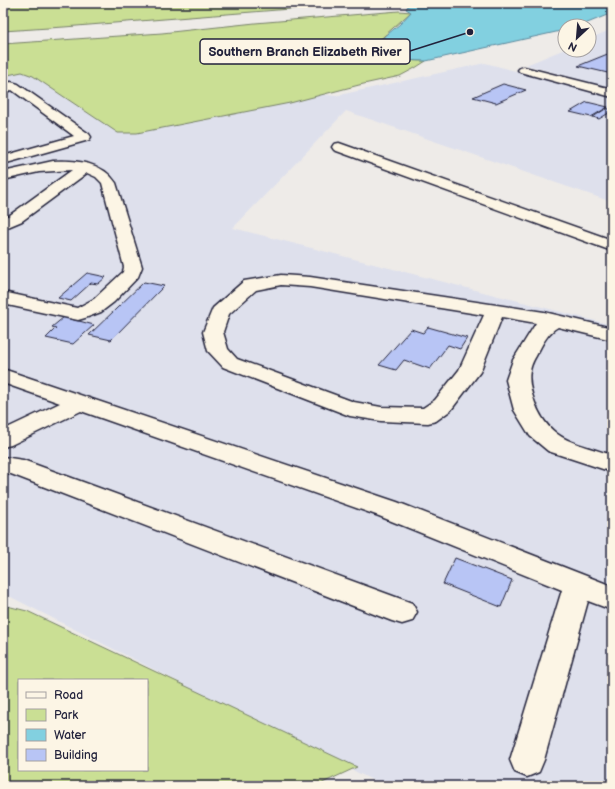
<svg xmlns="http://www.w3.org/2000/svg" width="615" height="789" viewBox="0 0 615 789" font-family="'Balsamiq Sans',sans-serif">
  <rect width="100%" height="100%" fill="#eeebe8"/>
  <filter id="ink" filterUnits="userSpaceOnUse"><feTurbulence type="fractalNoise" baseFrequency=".025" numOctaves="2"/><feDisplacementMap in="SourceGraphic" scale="8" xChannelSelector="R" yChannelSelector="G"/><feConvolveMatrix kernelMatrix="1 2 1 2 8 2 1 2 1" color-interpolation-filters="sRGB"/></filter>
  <g filter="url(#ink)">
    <g fill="#dee0ec">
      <path d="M612,29V88L526,65L565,49V50H589V39Z"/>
      <path d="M3,52L335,96L485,63L612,96V202L346,111L233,228L612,325V786H384L3,593Z"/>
    </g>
    <g fill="#cadf94" stroke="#768068" fill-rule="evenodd">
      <path d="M3,3H365L64,27L3,31Z"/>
      <path d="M399,11L411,12L366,52L370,57L395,60L426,61L415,68L400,76L359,85L290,103L137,133H118L33,76L22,72L3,76V44L162,33L255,23Z"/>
      <path d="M3,605L27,611L357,767L316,786L3,785ZM19,680H147V770H19Z"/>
    </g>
    <path fill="#82d0e0" stroke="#5c8a9e" d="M410,3H612V13L580,26H565V30L426,61L395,60L370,57L366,52L400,24L411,12L406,9Z"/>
    <g fill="#b8c5f5" stroke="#22223b">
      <path d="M610,53H612V74L578,66Z"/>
      <path d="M503,84L526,90L496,103L473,97Z"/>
      <path d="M587,102L608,107L591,117L570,112Z"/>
      <path d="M607,108L612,111L599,119L593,117Z"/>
      <path d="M87,273L106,277L98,284L91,283L71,301L58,298Z"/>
      <path d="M144,282L164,286L111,340L89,335Z"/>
      <path d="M64,317L94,325L73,344L46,338L56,328L52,327Z"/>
      <path d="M428,327L467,338L460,349L448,345L430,369L404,360L396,370L379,365L411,329L423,333Z"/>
      <path d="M455,558L512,580L501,607L443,584Z"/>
    </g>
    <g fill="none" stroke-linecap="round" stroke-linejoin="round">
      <g stroke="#22223b" stroke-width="3">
        <g id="minor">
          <path d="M524,67L612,89V97L520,72L518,70L520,68Z"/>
          <path d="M11,82L18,84L89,134L91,137L89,140L3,164V156L74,136L12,90L3,93V85Z"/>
          <path d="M339,143L612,240V251L334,150L332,147L334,144Z"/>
          <path d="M53,161C77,160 102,162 116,183L142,267L138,277L114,302L101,312L85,318L78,320L3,304V292L77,308L94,299L123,272L124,267L102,183L96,177L87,173L22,221L3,229V218L10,215L72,170L39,172L3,180V172Z"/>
          <path d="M281,275L310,277L544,312L612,328V340L558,327C547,333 542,345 536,356C528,369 528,380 532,394C545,440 572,442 612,455V472L548,451L530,436L514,410L506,380L513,360L536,323L502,317L480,372L451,410L436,421L428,423L381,421L350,416L223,367L208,351L203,332L213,308L244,281ZM281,285L310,287L484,315L459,370L435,400L423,408L381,407L354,402L281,375L237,359L228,349L223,332L229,314L256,290Z"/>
          <path d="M3,369L397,502L612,586V610L588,601L544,760L539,772L527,777L515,772L510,760L562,590L379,516L81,411L11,445L3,447V430L60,403L3,383Z"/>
          <path d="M3,457L23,460L412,603L417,612L412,621L402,624L392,621L11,474L3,473Z"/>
        </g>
      </g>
      <use href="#minor" fill="#fcf5e5" fill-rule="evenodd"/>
    </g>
  </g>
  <path fill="none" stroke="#22223b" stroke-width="1.5" d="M470 32L410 51"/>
  <circle fill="#22223b" stroke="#fcf5e5" stroke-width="1.5" cx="470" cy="32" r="4"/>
  <rect fill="#fcf5e5" stroke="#22223b" stroke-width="1.5" x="200" y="39" width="210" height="25" rx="4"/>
  <g font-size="13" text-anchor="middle" font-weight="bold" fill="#22223b">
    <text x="305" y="56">Southern Branch Elizabeth River</text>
  </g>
  <rect width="615" height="789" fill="none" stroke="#fcf5e5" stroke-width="16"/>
  <rect x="8" y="8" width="599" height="773" fill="none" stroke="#22223b" stroke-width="1.5" filter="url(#ink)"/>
  <rect x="18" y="679" width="130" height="92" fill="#fcf5e5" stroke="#a5a1a1"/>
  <rect x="26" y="692" width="20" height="6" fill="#fcf5e5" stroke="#a5a1a1"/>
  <text x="54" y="699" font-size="12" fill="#22223b">Road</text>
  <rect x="26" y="709" width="20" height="12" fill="#cadf94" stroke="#a5a1a1"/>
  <text x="54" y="719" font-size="12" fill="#22223b">Park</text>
  <rect x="26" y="729" width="20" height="12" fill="#82d0e0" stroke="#a5a1a1"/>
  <text x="54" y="739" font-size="12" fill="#22223b">Water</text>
  <rect x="26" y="749" width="20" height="12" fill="#b8c5f5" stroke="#a5a1a1"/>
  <text x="54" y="759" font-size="12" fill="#22223b">Building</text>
  <g transform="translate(577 38) rotate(206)"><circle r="19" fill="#fcf5e5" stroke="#a5a1a1"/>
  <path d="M0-3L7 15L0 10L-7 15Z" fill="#22223b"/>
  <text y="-6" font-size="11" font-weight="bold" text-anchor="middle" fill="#22223b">N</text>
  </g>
</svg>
